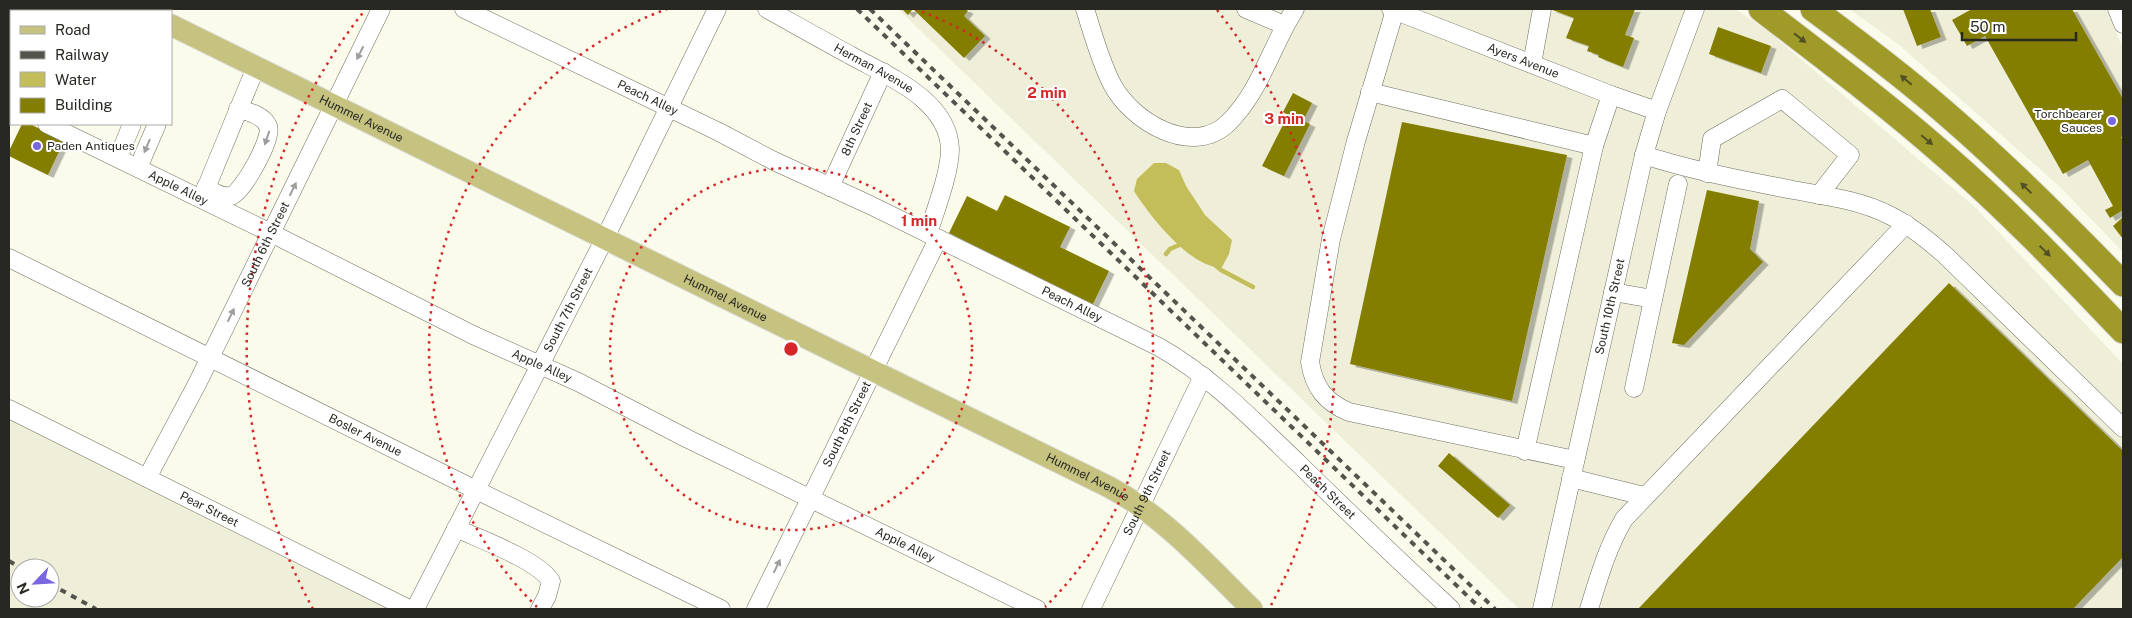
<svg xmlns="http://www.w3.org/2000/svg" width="2132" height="618" viewBox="0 0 2132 618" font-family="'Public Sans',sans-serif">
  <defs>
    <filter id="shadow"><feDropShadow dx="5.5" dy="3" stdDeviation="0" flood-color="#0004"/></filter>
  </defs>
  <rect width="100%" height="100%" fill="#fbfbec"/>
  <g fill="#efefd9" fill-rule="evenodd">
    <path d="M898,9H1735L1769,32L1976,208L2123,364V609H1519Z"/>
    <path d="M1849,9H2107L2123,49V252L2059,186L1898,44Z"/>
    <path d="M9,419L392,609H9ZM20,568H50V598H20Z"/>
  </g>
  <path fill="#c3be5a" d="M1154,163H1166L1179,170L1186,186L1205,215L1232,240L1229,254L1222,267C1192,270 1149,215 1134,191L1137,179Z"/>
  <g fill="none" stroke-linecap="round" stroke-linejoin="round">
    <g stroke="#c3be5a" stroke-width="4.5">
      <path d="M1166,254L1170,249L1184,243"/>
      <path d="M1214,264L1221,270L1253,287"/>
    </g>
  </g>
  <g fill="#837d02" filter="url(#shadow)">
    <path d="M902,9H965L968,11L964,16L985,36L964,58L913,9L908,15Z"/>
    <path d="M1550,9H1635L1625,35L1634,38L1623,67L1598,57L1599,55L1587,51L1589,46L1566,38L1574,18Z"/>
    <path d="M1903,9H1930L1941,37L1917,46Z"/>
    <path d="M1972,9H2072L2123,99V136L2121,137L2123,141V210L2110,218L2105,210L2113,206L2088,160L2063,174L1985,36L1967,46L1952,20Z"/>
    <path d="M1718,27L1771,46L1761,73L1709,54Z"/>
    <path d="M1293,93L1312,103L1303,121L1310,124L1284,176L1262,166L1288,115L1283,112Z"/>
    <path d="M1402,122L1567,155L1512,401L1350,364Z"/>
    <path d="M22,124H30L64,141L48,175L9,156V151Z"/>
    <path d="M1707,190L1759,201L1750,249L1763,262L1684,345L1672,343Z"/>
    <path d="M1005,195L1070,227L1060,247L1109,271L1093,304L949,233L967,196L997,211Z"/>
    <path d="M2123,217V239L2113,226Z"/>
    <path d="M1949,283L2123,451V557L2073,609H1638Z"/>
    <path d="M1449,453L1510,505L1498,518L1438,466Z"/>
  </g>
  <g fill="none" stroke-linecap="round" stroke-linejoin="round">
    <g stroke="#6f6f62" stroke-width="19">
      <g id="minor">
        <path id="s1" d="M464,9L719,132L774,161L870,205L1159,347C1212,377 1255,422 1299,464C1349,513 1399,561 1451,609"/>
        <path id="s2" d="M767,9C794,24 822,40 850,55C887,76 948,99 950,149C950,173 935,211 928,234"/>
        <path d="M1085,9C1093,34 1100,61 1112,84C1131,121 1192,158 1228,123C1261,91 1271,46 1295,9"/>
        <path d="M1246,9L1284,25"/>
        <path id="s3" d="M1391,9L1611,95L1657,111"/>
        <path d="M2117,9L2123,24"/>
        <path d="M1395,10L1356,141L1331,239L1310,362C1314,387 1325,402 1349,412L1575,460"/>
        <path d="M45,11L46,9"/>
        <path d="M1532,64L1542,9"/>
        <path d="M9,85L11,80"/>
        <path d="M1370,92L1594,146"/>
        <path d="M9,105L11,107"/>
        <path id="s4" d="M47,124L271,233L473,335L578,382L688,439L1037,609"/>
        <path d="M1644,155C1693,171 1743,180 1793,190C1826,196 1859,200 1889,215C1910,225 1928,240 1945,255L2123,428"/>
        <path d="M118,158L132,124"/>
        <path d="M138,168L157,124"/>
        <path d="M1707,173L1712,139L1782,99L1850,155L1819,195"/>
        <path d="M206,187C213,192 222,198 231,196C243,192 274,136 268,126C263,115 249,112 238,109"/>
        <path id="s5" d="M830,187L883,72"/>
        <path d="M202,198L256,67"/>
        <path id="s6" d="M9,258L476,490L721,609"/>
        <path d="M1613,292L1653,299"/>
        <path d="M1634,388L1678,184"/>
        <path id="s7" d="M9,409L409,609"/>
        <path d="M1525,451L1594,146L1611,95"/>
        <path id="s8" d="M147,478L197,384L381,9"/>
        <path d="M1571,478L1644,496"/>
        <path d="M456,528C481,540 536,559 551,581L547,596L540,609"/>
        <path id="s9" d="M415,609L605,238L717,9"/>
        <path id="s10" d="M756,609L938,239"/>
        <path id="s11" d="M1091,609L1203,376"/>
        <path id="s12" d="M1542,609L1644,155L1657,111L1695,9"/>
        <path d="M1589,609C1599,577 1607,548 1624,519L1906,224"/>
      </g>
    </g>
    <g stroke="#dddddc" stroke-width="23">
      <g id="major">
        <path d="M139,9L144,11"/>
        <path id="s13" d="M171,25L1109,487C1165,517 1207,565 1252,609"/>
      </g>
    </g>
    <g stroke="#dddddc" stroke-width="27">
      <g id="highway">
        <path d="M1761,9C1822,56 1884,102 1942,153C2006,208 2065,270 2123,331"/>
        <path d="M1813,9C1843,31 1872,53 1901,76C1980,139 2053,212 2123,284"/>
      </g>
    </g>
    <use href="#minor" stroke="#fff" stroke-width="18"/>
    <use href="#major" stroke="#c6c27f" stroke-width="21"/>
    <use href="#highway" stroke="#a09a29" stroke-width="25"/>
    <g stroke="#54544d" stroke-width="4" stroke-dasharray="6 6" stroke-linecap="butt">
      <path d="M857,9L1481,609"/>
      <path d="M870,9L1495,609"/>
      <path d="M9,561L21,568"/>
      <path d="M50,584L96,609"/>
    </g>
  </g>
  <defs><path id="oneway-solid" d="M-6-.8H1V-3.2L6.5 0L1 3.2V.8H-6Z" transform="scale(1.25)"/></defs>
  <g fill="#525025">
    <use href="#oneway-solid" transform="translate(1800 38) rotate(38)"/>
    <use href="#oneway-solid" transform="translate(1906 80) rotate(-140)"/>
    <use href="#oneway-solid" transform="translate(1927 140) rotate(40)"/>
    <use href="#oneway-solid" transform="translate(2026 188) rotate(-136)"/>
    <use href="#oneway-solid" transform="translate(2045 251) rotate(44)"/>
  </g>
  <g fill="#9e9e9c">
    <use href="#oneway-solid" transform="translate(360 53) rotate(116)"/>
    <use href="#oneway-solid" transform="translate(267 138) rotate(109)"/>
    <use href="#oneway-solid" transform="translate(147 146) rotate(113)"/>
    <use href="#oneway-solid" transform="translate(293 189) rotate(-64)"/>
    <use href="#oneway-solid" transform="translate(231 315) rotate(-64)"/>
    <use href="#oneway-solid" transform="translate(777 566) rotate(-64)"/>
  </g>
  <g fill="none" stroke="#d62828" stroke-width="2.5" stroke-dasharray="2.5 5">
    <circle cx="791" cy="349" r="181"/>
    <path d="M537 607A362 362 0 0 1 667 9M915 9A362 362 0 0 1 1045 607"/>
    <path d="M313 609A544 544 0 0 1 365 10M1217 10A544 544 0 0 1 1269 609"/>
  </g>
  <g fill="#7966e1" stroke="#fff" stroke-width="2">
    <circle cx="2112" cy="121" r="5"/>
    <circle cx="37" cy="146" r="5"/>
  </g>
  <g text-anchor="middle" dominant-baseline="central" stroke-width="4" stroke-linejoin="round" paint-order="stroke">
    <g font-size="12" fill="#282823" stroke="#fff">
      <text stroke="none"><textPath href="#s3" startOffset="142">Ayers Avenue</textPath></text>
      <text stroke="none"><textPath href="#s2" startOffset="122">Herman Avenue</textPath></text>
      <text stroke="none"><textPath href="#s1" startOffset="204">Peach Alley</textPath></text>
      <text stroke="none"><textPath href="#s13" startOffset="212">Hummel Avenue</textPath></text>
      <text stroke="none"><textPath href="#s5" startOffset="64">8th Street</textPath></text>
      <text stroke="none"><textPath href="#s4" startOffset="146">Apple Alley</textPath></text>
      <text stroke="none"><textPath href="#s8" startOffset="262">South 6th Street</textPath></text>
      <text stroke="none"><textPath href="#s13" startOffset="618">Hummel Avenue</textPath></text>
      <text stroke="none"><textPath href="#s1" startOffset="676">Peach Alley</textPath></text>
      <text stroke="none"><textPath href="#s12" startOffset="310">South 10th Street</textPath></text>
      <text stroke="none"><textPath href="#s9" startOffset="336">South 7th Street</textPath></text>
      <text stroke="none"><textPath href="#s4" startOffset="551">Apple Alley</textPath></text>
      <text stroke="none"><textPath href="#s10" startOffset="206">South 8th Street</textPath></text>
      <text stroke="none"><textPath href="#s6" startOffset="398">Bosler Avenue</textPath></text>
      <text stroke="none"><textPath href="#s13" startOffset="1022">Hummel Avenue</textPath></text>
      <text stroke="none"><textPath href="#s1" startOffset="996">Peach Street</textPath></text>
      <text stroke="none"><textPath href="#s11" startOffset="129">South 9th Street</textPath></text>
      <text stroke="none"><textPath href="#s7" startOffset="224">Pear Street</textPath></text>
      <text stroke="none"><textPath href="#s4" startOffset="956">Apple Alley</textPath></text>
    </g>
    <g font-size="12" fill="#282823" stroke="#fff" text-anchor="end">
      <text x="2102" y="114">Torchbearer<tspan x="2102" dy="14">Sauces</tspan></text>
      <text x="47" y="146" text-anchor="start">Paden Antiques</text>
    </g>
  </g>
  <circle cx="791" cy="349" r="8" fill="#d62828" stroke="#fff" stroke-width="2.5"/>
  <g font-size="15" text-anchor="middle" font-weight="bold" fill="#d62828" stroke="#fff" stroke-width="4" stroke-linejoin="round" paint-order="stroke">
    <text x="1047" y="98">2 min</text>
    <text x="1284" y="124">3 min</text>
    <text x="919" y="226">1 min</text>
  </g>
  <rect width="2132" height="618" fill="none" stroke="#282823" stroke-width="20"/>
  <rect x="10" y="10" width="162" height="115" fill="#ffffff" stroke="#a9a9a7"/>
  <rect x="20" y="26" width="25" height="8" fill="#c6c27f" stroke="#a9a9a7"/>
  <text x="55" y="35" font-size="15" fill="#282823">Road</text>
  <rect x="20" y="51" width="25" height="8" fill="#54544d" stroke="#a9a9a7"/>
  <text x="55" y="60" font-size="15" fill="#282823">Railway</text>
  <rect x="20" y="72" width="25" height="15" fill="#c3be5a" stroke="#a9a9a7"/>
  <text x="55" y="85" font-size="15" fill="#282823">Water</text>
  <rect x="20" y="98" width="25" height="15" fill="#837d02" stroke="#a9a9a7"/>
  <text x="55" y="110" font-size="15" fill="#282823">Building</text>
  <g transform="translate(35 583) rotate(245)"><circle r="24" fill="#ffffff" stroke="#a9a9a7"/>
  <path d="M0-4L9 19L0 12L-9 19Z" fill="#7966e1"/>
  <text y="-8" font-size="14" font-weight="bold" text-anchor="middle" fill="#282823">N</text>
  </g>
  <path d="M1962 32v8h114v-8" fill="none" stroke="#282823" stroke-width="2.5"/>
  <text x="1970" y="32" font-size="15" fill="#282823" stroke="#ffffff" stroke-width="4" paint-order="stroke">50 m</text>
</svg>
